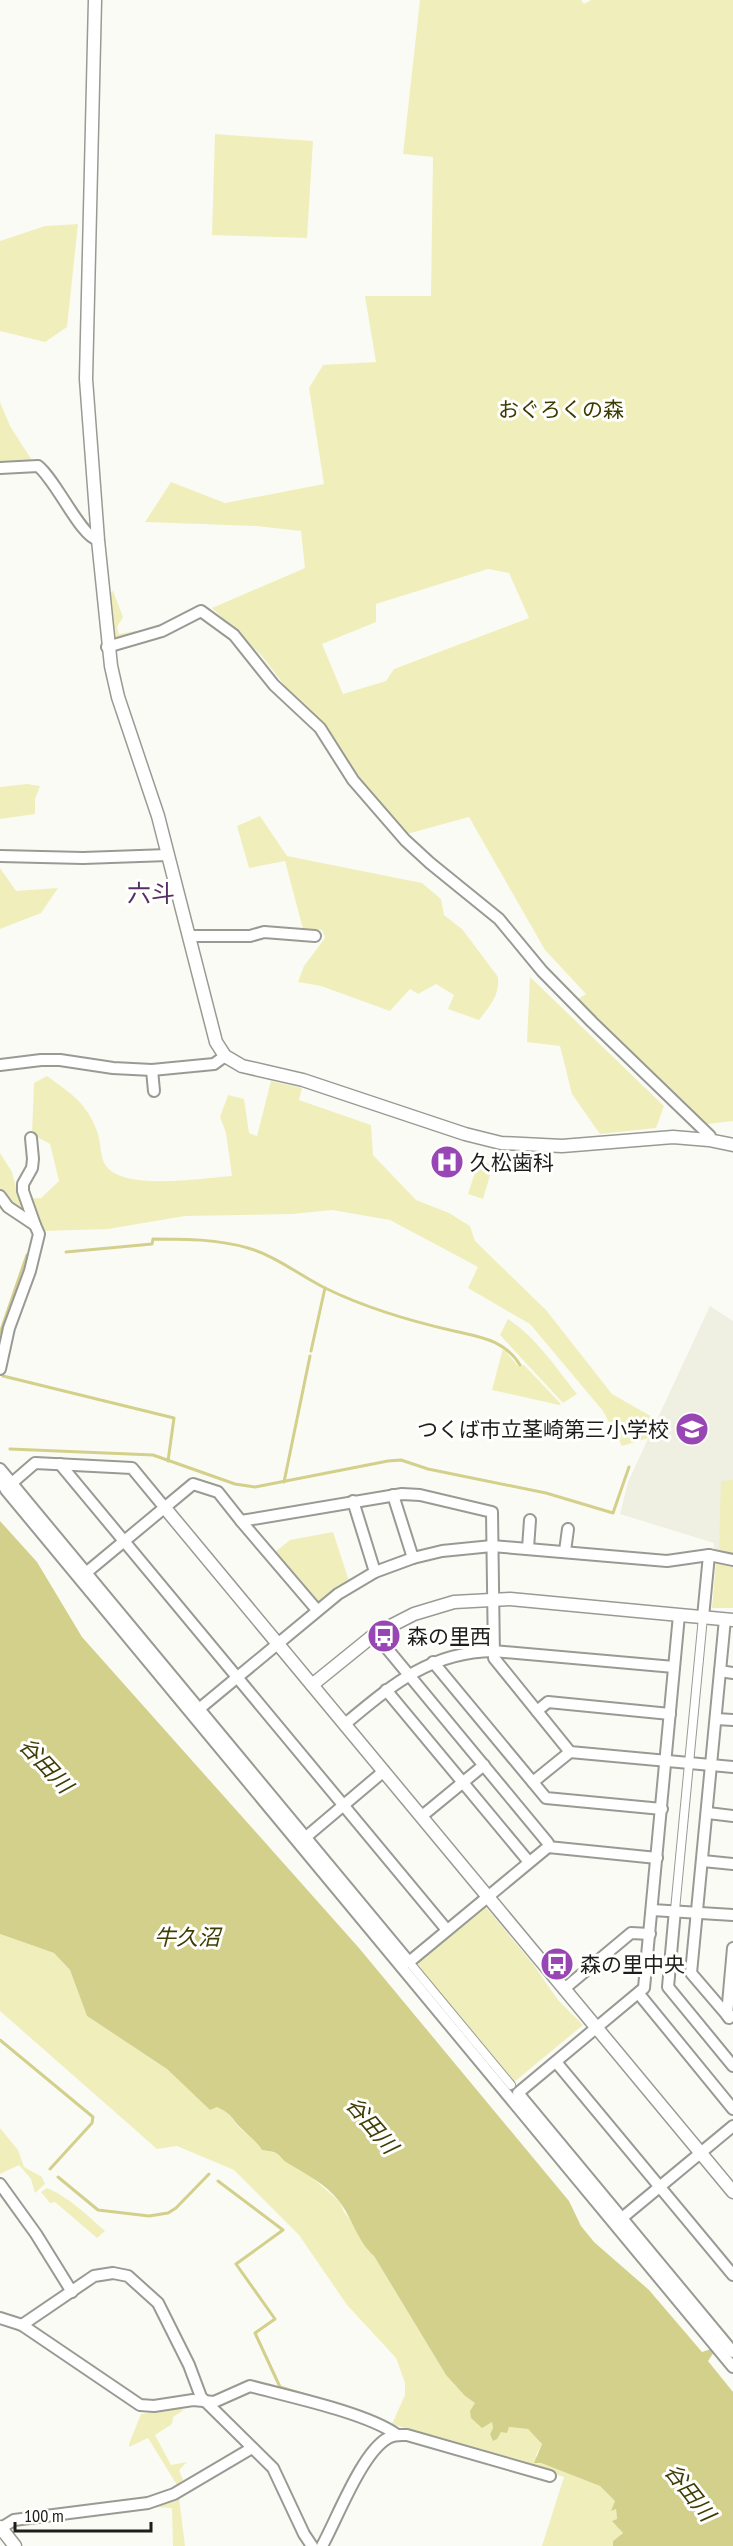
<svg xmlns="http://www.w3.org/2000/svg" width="733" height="2546" viewBox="0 0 733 2546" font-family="'PT Sans Narrow','Noto Sans JP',sans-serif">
  <rect width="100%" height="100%" fill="#fbfbf5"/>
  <path fill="#efefe2" d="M710,1306L733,1321V1557L714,1553V1543L620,1514L628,1482Z"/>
  <g fill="#f0efbc" fill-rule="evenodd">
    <path d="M420,0H581L584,4L591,0H733V1121L707,1124L576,1000L586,994L545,950L469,817L407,834L347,766L261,655L212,608L305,568L301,531L256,526L145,522L171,482L225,503L324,484L309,388L323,365L376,362L365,296H431L433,157L403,154ZM488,569L509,573L529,618L394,669L386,681L343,694L322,644L376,622V604Z"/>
    <path d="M215,134L313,141L307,238L212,235Z"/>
    <path d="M78,224L67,327L45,342L0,331V241L45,226Z"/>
    <path d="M0,402L10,426L33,462L0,464Z"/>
    <path d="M113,591L123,617L117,627L119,634L136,631L137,635L114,641L108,594Z"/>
    <path d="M27,784L40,786L35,799V814L0,819V787Z"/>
    <path d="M260,816L287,856L422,883L441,899L444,915L462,929L498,977C500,995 490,1006 479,1020L448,1009L454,995L436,984L418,994L410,989L390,1011L321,986L298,982L304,966L325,938L322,930L303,929L285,861L249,868L237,826Z"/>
    <path d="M0,868L16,891L58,888L41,913L0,929Z"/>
    <path d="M530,977L664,1106L656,1128L600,1134L572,1094L560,1046L527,1042Z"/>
    <path d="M47,1076C72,1094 88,1104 98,1134C101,1143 100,1158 106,1166C124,1191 202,1178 232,1176L226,1133L220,1117L228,1095L244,1099L249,1133L257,1136L271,1081L302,1088L299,1100L371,1125L373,1155L416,1200L449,1213L470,1226L475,1241L546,1310L612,1394L656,1419L648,1438L622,1446L603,1411L530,1324L468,1288L478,1267L390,1220L332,1210L292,1214L185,1216L108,1229L43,1231L11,1205L0,1189V1153L12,1172L19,1199L41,1198L59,1181L50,1144L32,1134L34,1083Z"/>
    <path d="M479,1160L493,1165L483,1199L468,1194Z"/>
    <path d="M508,1319C537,1338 556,1368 577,1394L563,1403L500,1335Z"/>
    <path d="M503,1348L518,1366L524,1365L561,1404L559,1405L492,1390Z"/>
    <path d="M733,1480V1553L719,1551L721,1481Z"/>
    <path d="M333,1532L349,1581L319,1603L316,1602L274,1553L290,1540Z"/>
    <path d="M716,1562L733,1565V1608H712Z"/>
    <path d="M484,1905L533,1964L558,2000L583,2025L513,2083L414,1963Z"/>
    <path d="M0,1934L54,1953L70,1970L87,2016L167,2069L210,2110L217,2106C233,2114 230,2119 241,2129C249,2136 256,2141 262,2150L276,2153L283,2160L308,2174L340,2202L344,2212L356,2227L368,2251L374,2256L446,2375L465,2396L476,2403L472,2408L492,2421L493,2428L490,2434L509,2427L528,2429L542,2444L536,2455L538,2464L541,2463L600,2486L615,2501L612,2510L616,2509L617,2519L613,2521L623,2533L613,2541V2546H542L564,2477L392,2424L405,2395V2383L396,2358L347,2305L299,2235L234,2170L177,2146L157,2149L0,2011Z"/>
    <path d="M0,2128L18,2150L24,2167L42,2177L45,2184L35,2193L31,2179L19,2165L0,2174Z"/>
    <path d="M47,2188C69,2197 88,2216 105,2231L97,2238L55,2202L50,2203L41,2192Z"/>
    <path d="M174,2408L184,2410L173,2417L172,2424L155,2435L171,2465L187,2462L179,2470L183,2480L177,2485L148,2438L129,2447V2444L141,2414Z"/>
    <path d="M179,2498L185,2546H173L172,2508L153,2507Z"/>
  </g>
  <path fill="#d3d08b" d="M0,1521L37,1562L82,1637L359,1948L569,2201L581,2226L594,2242L649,2290L702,2352L711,2349L714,2352L708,2361L733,2392V2546H613V2541L623,2533L612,2521L617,2519L616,2509L611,2511L615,2501L600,2486L541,2463H534L542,2444L528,2429L509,2427L507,2433L501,2432L497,2439L493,2441L490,2434L493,2428L492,2422L482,2428L471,2418L470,2411L475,2403L465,2396L446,2375L374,2256C359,2244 351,2216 339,2201C326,2184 304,2173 286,2162C282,2160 280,2155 276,2153C272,2151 266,2151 262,2150C256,2141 249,2136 242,2129C230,2118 234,2115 217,2107L210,2110L167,2069L87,2016L70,1970L54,1953L0,1934Z"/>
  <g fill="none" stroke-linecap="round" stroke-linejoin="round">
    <g stroke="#d3d08b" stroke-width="3">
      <path d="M66,1252L152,1244L153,1239C186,1239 217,1239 248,1248C276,1256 299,1275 325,1288C366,1308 410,1321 454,1331C480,1337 505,1340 520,1365"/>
      <path d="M0,1333L27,1255"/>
      <path d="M311,1351L325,1288"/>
      <path d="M3,1376L174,1418L168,1461"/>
      <path d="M10,1449L153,1455L235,1484L255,1487L388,1461L401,1460L428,1469L546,1493L613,1513L629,1467"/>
      <path d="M284,1482L310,1356"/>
      <path d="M0,2040L93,2117L92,2123L50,2169"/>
      <path d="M58,2177L98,2210L149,2216L168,2213L176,2208L209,2174"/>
      <path d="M218,2181L283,2230L236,2264L275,2319L255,2333L280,2387L315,2398"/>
    </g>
    <g stroke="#9a9a95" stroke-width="10">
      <g id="pedestrian">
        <path d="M675,1910L703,1617"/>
        <path d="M409,1962L511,2085"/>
      </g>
    </g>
    <g stroke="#9a9a95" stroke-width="14">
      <g id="minor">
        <path d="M0,468L38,466C56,480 81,537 98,540"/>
        <path d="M107,647L162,631L201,611L234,635L274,685L320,728L353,780L405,840L430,863L499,919L542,971L592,1022L710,1136"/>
        <path d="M0,856L83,858L168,855"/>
        <path d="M189,936H250L264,932L315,936"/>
        <path d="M0,1065L41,1060H60L113,1068L152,1070L214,1064L225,1056"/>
        <path d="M152,1070L154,1091"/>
        <path d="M31,1138L33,1159L32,1168L23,1184V1191L35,1225"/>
        <path d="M0,1196L8,1207L35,1225L39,1234L30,1271L9,1328L0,1369"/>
        <path d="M60,1464L447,1930"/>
        <path d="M0,1469L409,1962L548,1847L657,1858"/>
        <path d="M0,1479L6,1490L733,2367"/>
        <path d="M12,1483L35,1463L132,1468L165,1508"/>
        <path d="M393,1495L413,1558"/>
        <path d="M353,1501L375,1572"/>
        <path d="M241,1521L317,1610"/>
        <path d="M528,1548L530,1520"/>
        <path d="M565,1551L568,1529"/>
        <path d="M87,1572L193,1484L218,1492L241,1521L402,1494L420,1495L492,1512L494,1658L570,1752L733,1767"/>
        <path d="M679,1615L644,1988L518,2093L733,2352"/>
        <path d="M703,1617L709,1555"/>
        <path d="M725,1619L691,1973L727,2015L733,2016"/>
        <path d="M375,1634L548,1843V1847"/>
        <path d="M433,1662L546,1798L662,1809"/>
        <path d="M720,1671L733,1673"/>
        <path d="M386,1690L529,1862"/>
        <path d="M199,1709L338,1594L375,1572L413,1558L442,1551L492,1546L667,1561L709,1555L733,1560"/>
        <path d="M537,1711L548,1702L670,1714"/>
        <path d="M716,1719L733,1720"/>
        <path d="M345,1724C392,1685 430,1652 493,1651L674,1667"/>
        <path d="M533,1782L570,1752"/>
        <path d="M708,1813L733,1816"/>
        <path d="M422,1816L484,1765"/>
        <path d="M306,1837L384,1771"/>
        <path d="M703,1861L733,1864"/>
        <path d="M652,1910L733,1915"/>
        <path d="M675,1910L668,1987L733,2066"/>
        <path d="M564,1989L631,1933L650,1934"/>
        <path d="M639,1994L733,2109"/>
        <path d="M729,2018L727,2015L733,1948"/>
        <path d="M556,2062L733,2275"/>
        <path d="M0,2184L36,2234L72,2292"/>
        <path d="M622,2218L733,2126"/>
        <path d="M0,2318L22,2325L140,2405L154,2406L193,2400L214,2402L250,2386C290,2397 364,2412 396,2434"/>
        <path d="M22,2325L94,2276L113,2273L128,2276L158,2303L189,2365L201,2397L273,2468L304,2534L312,2546"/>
        <path d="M1,2528L14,2520L148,2503L174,2494L252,2448"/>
        <path d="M322,2546C337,2519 362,2452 388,2438C395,2434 400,2435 407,2435L550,2476"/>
      </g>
    </g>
    <g stroke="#9a9a95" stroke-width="15">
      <g id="tertiary">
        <path d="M95,0L86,379L98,540L111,666L118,697L158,816L216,1042L225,1056L242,1066L303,1080L465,1134L501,1143L562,1146L673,1137L709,1140L733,1145"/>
        <path d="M165,1508L733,2192"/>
        <path d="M312,1685L375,1634L414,1614L454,1602L510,1599L733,1620"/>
        <path d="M0,2527L15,2546"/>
      </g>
    </g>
    <use href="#pedestrian" stroke="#fff" stroke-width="8"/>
    <use href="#minor" stroke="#fff" stroke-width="10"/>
    <use href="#tertiary" stroke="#fff" stroke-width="12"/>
  </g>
  <defs>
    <g id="hospital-disc" transform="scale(1.725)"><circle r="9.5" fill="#9946b5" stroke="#fffffe"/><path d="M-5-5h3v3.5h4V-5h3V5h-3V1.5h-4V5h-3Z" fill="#fff"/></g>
    <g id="school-disc" transform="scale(1.725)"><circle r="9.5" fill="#9946b5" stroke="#fffffe"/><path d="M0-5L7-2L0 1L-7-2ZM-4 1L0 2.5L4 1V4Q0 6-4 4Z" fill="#fff"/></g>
    <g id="bus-disc" transform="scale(1.725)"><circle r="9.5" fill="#9946b5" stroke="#fffffe"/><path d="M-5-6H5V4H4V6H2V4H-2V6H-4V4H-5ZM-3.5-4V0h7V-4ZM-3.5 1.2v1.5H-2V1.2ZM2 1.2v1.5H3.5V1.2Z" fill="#fff"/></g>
  </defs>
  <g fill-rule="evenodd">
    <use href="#hospital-disc" x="447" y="1162"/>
    <use href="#school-disc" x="692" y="1429"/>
    <use href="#bus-disc" x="384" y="1636"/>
    <use href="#bus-disc" x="557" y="1964"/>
  </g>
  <g text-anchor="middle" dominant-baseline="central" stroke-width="6" stroke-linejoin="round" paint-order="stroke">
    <g font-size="21" fill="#3d3a02" stroke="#fffffe">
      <text x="561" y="409">おぐろくの森</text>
    </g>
    <g font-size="21" fill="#1d1d1b" stroke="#fffffe" text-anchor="start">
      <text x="470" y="1162">久松歯科</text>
      <text x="669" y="1429" text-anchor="end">つくば市立茎崎第三小学校</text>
      <text x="407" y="1636">森の里西</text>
      <text x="580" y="1964">森の里中央</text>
    </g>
    <g font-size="22" font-style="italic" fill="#403d05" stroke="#fffffe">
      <text transform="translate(46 1765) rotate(47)">谷田川</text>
      <text x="187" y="1937">牛久沼</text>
      <text transform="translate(372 2125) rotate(50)">谷田川</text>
      <text transform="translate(690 2492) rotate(52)">谷田川</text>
    </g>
    <g font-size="24" fill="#562e64" stroke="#fffffe">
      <text x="151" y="893">六斗</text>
    </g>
  </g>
  <path d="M15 2522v9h136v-9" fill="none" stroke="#1d1d1b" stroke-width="3"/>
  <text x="24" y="2522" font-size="18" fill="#1d1d1b" stroke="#fffffe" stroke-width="4.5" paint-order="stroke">100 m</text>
</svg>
